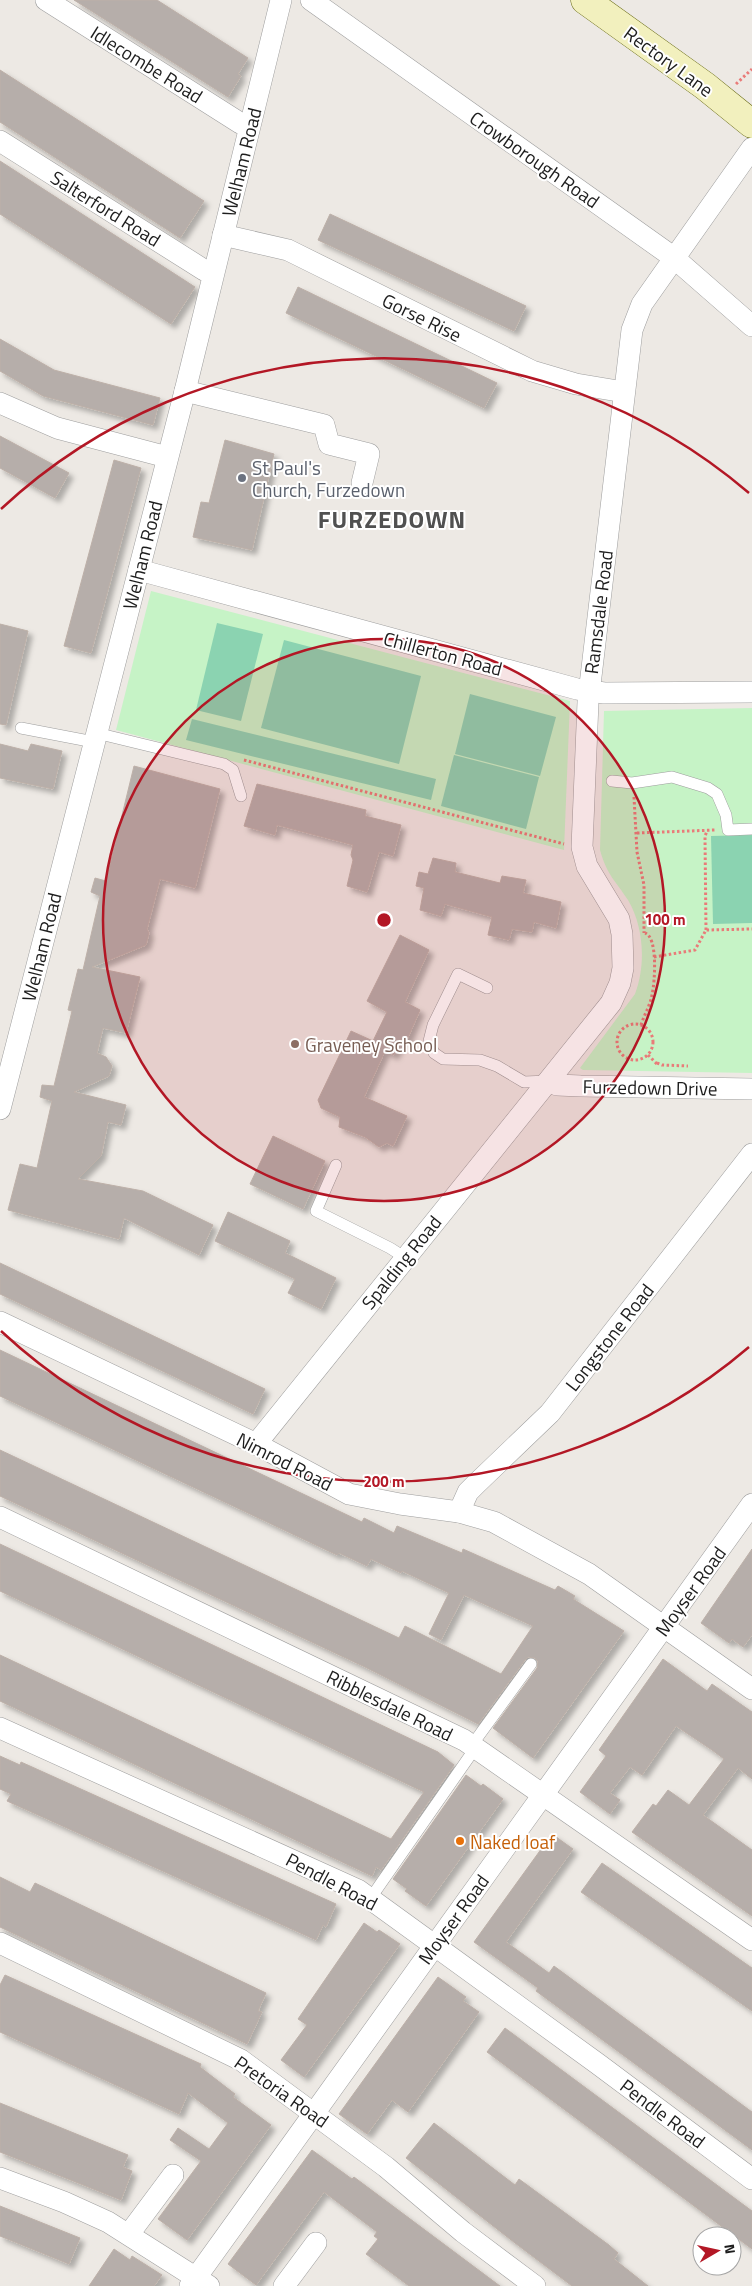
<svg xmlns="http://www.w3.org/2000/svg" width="752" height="2286" viewBox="0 0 752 2286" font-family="'Titillium Web',sans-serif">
  <defs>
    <filter id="shadow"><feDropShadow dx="4.5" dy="4.5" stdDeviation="2.5" flood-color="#0004"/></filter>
  </defs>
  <rect width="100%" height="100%" fill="#ede9e4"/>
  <g fill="#c6f3c6">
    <path d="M151,591L570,701L564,850L116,730Z"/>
    <path d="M752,708V1073L583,1070L580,1068L635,994C646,965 644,927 628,900C615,880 607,875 600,850L604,711Z"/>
  </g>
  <g fill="#8bd3b1">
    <path d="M217,623L263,634L241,721L196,710Z"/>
    <path d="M284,640L421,676L399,764L261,728Z"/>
    <path d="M470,694L556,717L540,776L455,754Z"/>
    <path d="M192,719L436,779L431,800L186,740Z"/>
    <path d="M454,755L539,777L526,829L441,806Z"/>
    <path d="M752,835V923L713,924L711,836Z"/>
  </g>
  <g fill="#b6aeaa" stroke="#bdb0a8" filter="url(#shadow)">
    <path d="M74,0H157L248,58L238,74L241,76L228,97Z"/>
    <path d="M0,70L204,201L180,238L0,122Z"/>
    <path d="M0,161L195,287L171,324L0,214Z"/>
    <path d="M330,214L526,306L514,331L318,240Z"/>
    <path d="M298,287L497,383L484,408L286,313Z"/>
    <path d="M0,339L54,370L160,398L153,425L43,396L0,371Z"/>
    <path d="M0,436L69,473L55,498L0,468Z"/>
    <path d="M225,440L274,454L252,550L193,537L201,502L209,503Z"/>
    <path d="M114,460L141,468L91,653L64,646Z"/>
    <path d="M0,624L28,631L6,725L0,724Z"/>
    <path d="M0,744L28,751L31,744L62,751L53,789L0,778Z"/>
    <path d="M134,766L220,789L195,888L160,879L147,929L149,933L146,945L92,967L140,977L126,1033L103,1028L97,1053L106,1057L112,1066L109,1076L74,1092L126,1105L121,1125L108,1122L101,1156L78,1179L143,1191L213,1225L199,1255L124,1218L119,1239L8,1210L20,1164L37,1168L52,1101L40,1097L42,1085L54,1086L72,1011L68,1010L78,969L83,970L100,896L91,892L95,878L106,881Z"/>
    <path d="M257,784L366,810L365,816L401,825L393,856L379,852L367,892L347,886L353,860L351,855L353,845L277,825L275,835L244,826Z"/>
    <path d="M433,858L456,863L455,872L500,883L502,876L526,880L523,893L561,902L556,928L534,922L532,932L512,929L509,940L488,935L492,917L445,904L441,916L420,910L424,888L416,886L419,872L428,874Z"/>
    <path d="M400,935L429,950L405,1002L420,1010L406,1042L402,1039L394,1055L385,1051L364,1097L407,1116L393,1146L387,1143L379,1147L365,1137L339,1127L340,1117L321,1108L318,1100L351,1031L373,1041L387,1012L367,1001Z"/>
    <path d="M273,1136L325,1161L303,1209L250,1184Z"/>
    <path d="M228,1212L290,1241L285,1253L336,1278L321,1309L288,1293L295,1279L215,1241Z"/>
    <path d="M0,1263L265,1389L253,1414L0,1294Z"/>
    <path d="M0,1350L362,1522L364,1518L394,1533L397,1526L462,1553L463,1549L555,1590L558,1586L575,1596L573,1599L624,1631L533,1758L493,1728L537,1668L538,1661L535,1658L528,1657L525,1660L478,1724L365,1667L0,1496V1450L399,1638L405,1626L501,1674L533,1626L464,1595L441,1640L429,1634L449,1593L402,1571L401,1573L371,1559L367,1566L339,1553L337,1555L0,1396Z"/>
    <path d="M0,1544L438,1752L454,1765L381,1870L376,1867L372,1876L0,1701V1655L391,1839L424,1792L0,1591Z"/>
    <path d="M752,1549V1635L743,1647L732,1639L729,1643L701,1623Z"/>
    <path d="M663,1659L707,1691L712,1684L752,1712V1779L738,1768L703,1815L752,1850V1916L632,1832L653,1804L656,1806L668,1790L689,1805L724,1759L712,1750L676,1726L642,1775L630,1767L610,1793L620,1800L610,1814L580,1792L606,1756L599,1750Z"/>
    <path d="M0,1756L20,1765L21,1762L336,1904L326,1927L323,1925L316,1940L7,1801L11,1794L0,1789Z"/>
    <path d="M466,1775L481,1786L483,1784L503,1799L426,1906L405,1891L407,1889L393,1879Z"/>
    <path d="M552,1834L573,1849L506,1942L549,1973L554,1966L752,2112V2150L536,1991L538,1988L474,1942Z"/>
    <path d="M602,1863L752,1968V2011L581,1892Z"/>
    <path d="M0,1877L30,1892L35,1883L266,1993L258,2011L262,2012L247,2044L0,1927Z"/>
    <path d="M364,1923L377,1932L379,1930L400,1944L304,2077L281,2060L307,2025L298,2019Z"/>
    <path d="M5,1975L201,2064L200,2067L235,2094L233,2097L271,2125L187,2240L158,2219L201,2161L170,2140L178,2128L209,2149L228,2123L188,2093L179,2114L0,2032V1985Z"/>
    <path d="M438,1977L466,1997L463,2001L479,2012L408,2112L392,2100L367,2134L339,2114Z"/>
    <path d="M505,2028L752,2211V2249L487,2052Z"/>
    <path d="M0,2103L128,2155L123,2167L132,2171L121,2200L0,2152Z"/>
    <path d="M434,2123L515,2185L519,2179L609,2245L618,2253L614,2259L648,2286H572L515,2243L406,2158Z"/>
    <path d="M312,2150L352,2179L354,2177L500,2286H409L366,2254L378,2239L374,2236L377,2232L324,2192L256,2285L228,2264Z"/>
    <path d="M0,2206L80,2238L69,2264L0,2236Z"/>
    <path d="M114,2249L130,2260L132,2256L162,2275L154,2286H89Z"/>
  </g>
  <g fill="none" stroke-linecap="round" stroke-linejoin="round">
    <g stroke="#9e9e9e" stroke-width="12">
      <g id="service">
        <path d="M21,728L94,742"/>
        <path d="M96,733L224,764L233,770L241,796"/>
        <path d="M612,781L632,783L672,777L708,788L717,794L726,815L728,830L752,829"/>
        <path d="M487,988L458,974L433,1025L429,1041L434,1053L443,1059L480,1060L497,1066L524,1082L549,1081"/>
        <path d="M336,1165L316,1211L390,1248L404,1257"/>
        <path d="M472,1745L531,1664"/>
        <path d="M370,1899L476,1747"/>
      </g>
    </g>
    <g stroke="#9e9e9e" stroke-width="22">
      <g id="minor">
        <path d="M46,0L240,123L249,126"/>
        <path d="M311,0L673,257L752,326"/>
        <path d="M0,141L204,270L213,273"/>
        <path d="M223,235L288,250L532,371L576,384L624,392"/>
        <path d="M185,391L324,425L329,444L369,454L362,483"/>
        <path d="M0,403L57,428L167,457"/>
        <path d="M139,570L577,689L604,693L752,692"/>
        <path d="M549,1081L557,1085L581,1086L752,1089"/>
        <path d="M0,1109L185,391L281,0"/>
        <path d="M0,1322L256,1444L349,1494L400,1504L459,1512L494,1522L589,1574L752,1689"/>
        <path d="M256,1444L611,1003L620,983L623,968L622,934L619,919L587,866L582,847L588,702L632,330L642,304L752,148"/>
        <path d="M459,1512L468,1492L476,1484L550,1413L752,1154"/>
        <path d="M0,1517L464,1740L752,1940"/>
        <path d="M0,1728L358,1890L598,2064L752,2179"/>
        <path d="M0,1943L241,2060L386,2167L463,2232L535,2286"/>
        <path d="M0,2178L64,2202L108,2222L209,2286"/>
        <path d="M129,2234L173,2175"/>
        <path d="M190,2286L752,1504"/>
        <path d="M284,2286L316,2243"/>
      </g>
    </g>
    <g stroke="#656711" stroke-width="29">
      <path id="secondary" d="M585,0L705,86L752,124"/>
    </g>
    <g stroke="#e97b79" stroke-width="3" stroke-dasharray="2.5 2.5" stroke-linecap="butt">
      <path d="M736,84L752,69"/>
      <path d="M244,760L564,844"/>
      <path d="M634,797L637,852L644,885V933"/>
      <path d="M637,833L715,830"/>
      <path d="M706,930L705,836L707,831"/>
      <path d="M654,957L695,950L706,930L752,929"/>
      <circle cx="635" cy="1042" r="18"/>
      <path d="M641,1025C644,1015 650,1006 652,995C655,982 658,937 645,933"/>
      <path d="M648,1055L657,1064"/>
      <path d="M657,1063L662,1065L688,1066"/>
    </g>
    <use href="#service" stroke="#fff" stroke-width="11"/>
    <use href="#minor" stroke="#fff" stroke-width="21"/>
    <use href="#secondary" stroke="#f2f0be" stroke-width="28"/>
  </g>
  <circle cx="384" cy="920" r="281" fill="#b31725" fill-opacity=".12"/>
  <g fill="none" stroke="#b31725" stroke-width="2.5">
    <circle cx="384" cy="920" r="281"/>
    <path d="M749 1347A562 562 0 0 1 1 1331M1 509A562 562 0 0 1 749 493"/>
  </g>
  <circle fill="#6b7280" stroke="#fff" stroke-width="2" cx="242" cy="478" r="5"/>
  <circle fill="#8d6e63" stroke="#fff" stroke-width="2" cx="295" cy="1044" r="5"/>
  <circle fill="#e8710a" stroke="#fff" stroke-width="2" cx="460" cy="1841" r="5"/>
  <g text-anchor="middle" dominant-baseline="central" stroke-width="4" stroke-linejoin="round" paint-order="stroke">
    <g font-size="19" fill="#1d1d1d" stroke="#fff">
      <text transform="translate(669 61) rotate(36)">Rectory Lane</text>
      <text transform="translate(147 64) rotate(32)">Idlecombe Road</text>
      <text transform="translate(535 159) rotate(35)">Crowborough Road</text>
      <text transform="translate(241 162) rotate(-76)">Welham Road</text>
      <text transform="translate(106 208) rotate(32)">Salterford Road</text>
      <text transform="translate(422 317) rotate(26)">Gorse Rise</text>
      <text transform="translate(142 555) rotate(-76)">Welham Road</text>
      <text transform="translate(598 612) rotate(-83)">Ramsdale Road</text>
      <text transform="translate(443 653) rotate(15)">Chillerton Road</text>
      <text transform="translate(41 947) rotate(-76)">Welham Road</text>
      <text transform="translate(650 1087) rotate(1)">Furzedown Drive</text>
      <text transform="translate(401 1262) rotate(-51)">Spalding Road</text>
      <text transform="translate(609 1337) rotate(-52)">Longstone Road</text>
      <text transform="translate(285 1461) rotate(27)">Nimrod Road</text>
      <text transform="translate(690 1591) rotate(-54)">Moyser Road</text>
      <text transform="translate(390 1705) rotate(26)">Ribblesdale Road</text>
      <text transform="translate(332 1881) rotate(28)">Pendle Road</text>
      <text transform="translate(453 1919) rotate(-54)">Moyser Road</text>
      <text transform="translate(282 2091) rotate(35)">Pretoria Road</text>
      <text transform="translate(663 2113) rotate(37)">Pendle Road</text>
    </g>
    <g font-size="19" fill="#5b616d" stroke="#fff" text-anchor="start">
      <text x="252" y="467">St Paul's<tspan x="252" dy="22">Church, Furzedown</tspan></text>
    </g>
    <g font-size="19" fill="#785e54" stroke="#fff" text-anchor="start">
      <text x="305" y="1044">Graveney School</text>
    </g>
    <g font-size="19" fill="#c56008" stroke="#fff" text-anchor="start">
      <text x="470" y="1841">Naked loaf</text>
    </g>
    <g font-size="24" font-weight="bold" letter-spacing="1" fill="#505050" stroke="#fff">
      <text x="392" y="519">FURZEDOWN</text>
    </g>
  </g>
  <circle cx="384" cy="920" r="8" fill="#b31725" stroke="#fff" stroke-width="2.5"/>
  <g font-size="15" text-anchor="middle" font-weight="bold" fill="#b31725" stroke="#fff" stroke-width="4" stroke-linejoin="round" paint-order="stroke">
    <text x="665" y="925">100 m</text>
    <text x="384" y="1487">200 m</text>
  </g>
  <g transform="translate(717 2251) rotate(81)"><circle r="24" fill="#ffffff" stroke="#a5a5a5"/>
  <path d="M0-4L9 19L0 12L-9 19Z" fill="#b31725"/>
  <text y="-8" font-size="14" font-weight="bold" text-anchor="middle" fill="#1d1d1d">N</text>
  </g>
</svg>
